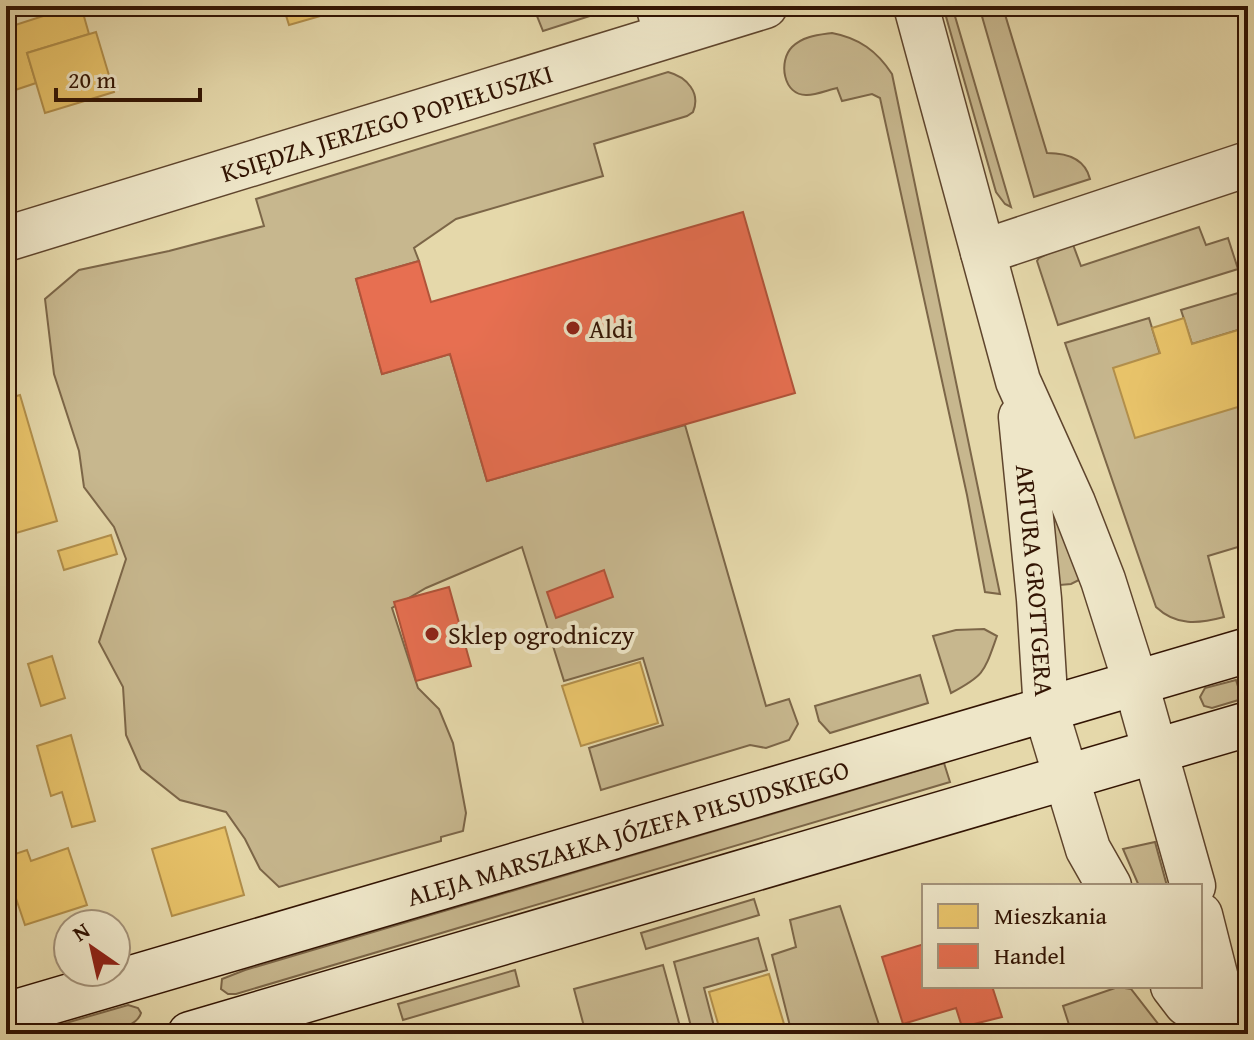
<svg xmlns="http://www.w3.org/2000/svg" width="1254" height="1040" viewBox="0 0 1254 1040" font-family="'Gentium Book Plus',serif">
  <rect width="100%" height="100%" fill="#e5d8aa"/>
  <filter id="stains"><feTurbulence type="fractalNoise" baseFrequency=".0025" numOctaves="4"/><feColorMatrix values="0 0 0 0 .2 0 0 0 0 .09 0 0 0 0 .02 0 0 0 .5 -.17"/></filter>
  <radialGradient id="worn" r=".72"><stop offset=".6" stop-color="#630" stop-opacity="0"/><stop offset="1" stop-color="#630" stop-opacity=".3"/></radialGradient>
  <g fill="#c7b78e" stroke="#7c6648" stroke-width="2">
    <path d="M533,6H621L543,31Z"/>
    <path d="M943,6H952L1011,207L1005,204L996,192Z"/>
    <path d="M979,6H1018L1004,11L1047,153C1066,153 1085,158 1090,179L1034,197Z"/>
    <path d="M832,33C859,38 877,51 892,74L1000,594L985,592L967,495L880,98L872,94L842,101L837,88C828,90 816,95 807,95C783,96 778,61 792,47C803,36 818,35 832,33Z"/>
    <path d="M668,72C687,77 701,93 693,112L687,116L594,144L603,176L456,219L414,248L419,261L356,279L382,374L450,354L487,481L685,425L766,706L789,699L798,724L789,740L766,748L750,745L601,790L589,748L663,725L643,658L564,681L522,547L426,588L392,608L418,688L439,709L453,743L466,813L463,831L441,837V841L279,887L260,869L245,839L226,812L180,800L141,769L126,735L123,687L99,642L126,559L114,527L84,487L79,451L54,374L45,299L79,270L169,251L264,226L256,199Z"/>
    <path d="M1199,227L1206,245L1228,238L1238,269L1058,325L1037,261L1039,258L1072,242L1081,266Z"/>
    <path d="M1248,290V327L1192,344L1181,310Z"/>
    <path d="M1149,318L1160,354L1248,404V544L1208,556L1224,617C1198,624 1176,626 1156,607L1065,343Z"/>
    <path d="M1044,481L1081,579L1071,584L1060,585L1040,489Z"/>
    <path d="M984,629L997,636C984,672 985,675 951,693L933,636L956,630Z"/>
    <path d="M920,675L928,703L830,733L819,721L815,706Z"/>
    <path d="M1236,680L1242,699L1212,708L1204,706L1200,697L1205,688Z"/>
    <path d="M944,763L950,782L236,994H228L221,989L222,979L245,970Z"/>
    <path d="M1155,842L1167,886H1139L1123,849Z"/>
    <path d="M754,899L759,915L646,949L641,933Z"/>
    <path d="M840,906L882,1034H792L772,955L796,947L790,920Z"/>
    <path d="M758,938L767,970L704,988L716,1034H693L674,962Z"/>
    <path d="M663,965L682,1034H586L574,989Z"/>
    <path d="M515,970L519,986L403,1020L398,1004Z"/>
    <path d="M1118,987L1131,989L1166,1034H1072L1063,1006Z"/>
    <path d="M128,1005L138,1008L141,1013C133,1040 52,1034 28,1034Z"/>
  </g>
  <g fill="#e9c46a" stroke="#b28f4b" stroke-width="2">
    <path d="M74,6H81L89,34L27,53L36,83L6,93V28Z"/>
    <path d="M283,6H355L289,25Z"/>
    <path d="M96,32L114,92L45,113L27,53Z"/>
    <path d="M1184,318L1192,344L1248,327V404L1135,438L1113,368L1160,353L1152,328Z"/>
    <path d="M20,395L57,521L16,533L6,498V399Z"/>
    <path d="M111,535L117,554L64,570L58,551Z"/>
    <path d="M52,656L65,698L41,706L28,664Z"/>
    <path d="M640,662L658,723L581,746L562,686Z"/>
    <path d="M71,735L95,821L72,827L62,792L51,796L37,746Z"/>
    <path d="M225,827L244,895L172,916L152,849Z"/>
    <path d="M68,848L87,905L25,925L6,869L13,867L9,856L27,850L31,861Z"/>
    <path d="M769,974L787,1034H721L709,992Z"/>
  </g>
  <g fill="#e76f51" stroke="#b1543a" stroke-width="2">
    <path d="M743,212L795,393L487,481L450,354L382,374L356,279L419,261L431,302Z"/>
    <path d="M604,570L613,597L556,618L547,592Z"/>
    <path d="M449,587L471,666L416,681L394,602Z"/>
    <path d="M924,944V986H992L1002,1017L962,1027L956,1008L903,1024L882,957Z"/>
  </g>
  <g fill="none" stroke-linecap="round" stroke-linejoin="round">
    <g stroke="#5f452d" stroke-width="31">
      <path id="lane" d="M650,6L659,38"/>
    </g>
    <g stroke="#5f452d" stroke-width="47">
      <g id="street">
        <path d="M916,6L1018,381L1073,503L1103,580L1136,684L1193,886"/>
        <path id="s1" d="M6,239L765,6"/>
        <path d="M983,252L1248,164"/>
        <path id="s2" d="M1021,417L1039,599L1046,711L1088,849L1109,886"/>
        <path d="M1200,915L1230,1034"/>
        <path d="M1173,986L1186,1003L1228,1034"/>
      </g>
    </g>
    <g stroke="#321403" stroke-width="47">
      <g id="secondary">
        <path id="s3" d="M6,1015L1248,650"/>
        <path d="M190,1034L1248,724"/>
      </g>
    </g>
    <use href="#lane" stroke="#eee6c8" stroke-width="28"/>
    <use href="#street" stroke="#eee6c8" stroke-width="44"/>
    <use href="#secondary" stroke="#eee6c8" stroke-width="44"/>
  </g>
  <g fill="#8f2418" stroke="#eee6c8" stroke-width="3">
    <circle cx="573" cy="328" r="8"/>
    <circle cx="432" cy="634" r="8"/>
  </g>
  <g text-anchor="middle" dominant-baseline="central" stroke-width="8" stroke-linejoin="round" paint-order="stroke">
    <g font-size="26" fill="#321403" stroke="#eee6c8">
      <text stroke="none"><textPath href="#s1" startOffset="398">KSIĘDZA JERZEGO POPIEŁUSZKI</textPath></text>
      <text stroke="none"><textPath href="#s2" startOffset="164">ARTURA GROTTGERA</textPath></text>
      <text stroke="none"><textPath href="#s3" startOffset="648">ALEJA MARSZAŁKA JÓZEFA PIŁSUDSKIEGO</textPath></text>
    </g>
    <g font-size="26" fill="#321403" stroke="#eee6c8" text-anchor="start">
      <text x="589" y="328">Aldi</text>
      <text x="448" y="634">Sklep ogrodniczy</text>
    </g>
  </g>
  <rect width="1254" height="1040" fill="none" stroke="#e5d8aa" stroke-width="32"/>
  <rect x="8" y="8" width="1238" height="1024" fill="none" stroke="#321403" stroke-width="4"/>
  <rect x="16" y="16" width="1222" height="1008" fill="none" stroke="#321403" stroke-width="2"/>
  <rect x="922" y="884" width="280" height="104" fill="#eee6c8" stroke="#a39279" stroke-width="2"/>
  <rect x="938" y="904" width="40" height="24" fill="#e9c46a" stroke="#a39279" stroke-width="2"/>
  <text x="994" y="924" font-size="24" fill="#321403">Mieszkania</text>
  <rect x="938" y="944" width="40" height="24" fill="#e76f51" stroke="#a39279" stroke-width="2"/>
  <text x="994" y="964" font-size="24" fill="#321403">Handel</text>
  <g transform="translate(92 948) rotate(326)"><circle r="38" fill="#eee6c8" stroke="#a39279" stroke-width="2"/>
  <path d="M0-6L14 30L0 20L-14 30Z" fill="#8f2418"/>
  <text y="-12" font-size="22" font-weight="bold" text-anchor="middle" fill="#321403">N</text>
  </g>
  <path d="M56 88v12h144v-12" fill="none" stroke="#321403" stroke-width="4"/>
  <text x="68" y="88" font-size="24" fill="#321403" stroke="#eee6c8" stroke-width="6" paint-order="stroke">20 m</text>
  <rect width="100%" height="100%" filter="url(#stains)"/>
  <rect width="100%" height="100%" fill="url(#worn)"/>
</svg>
